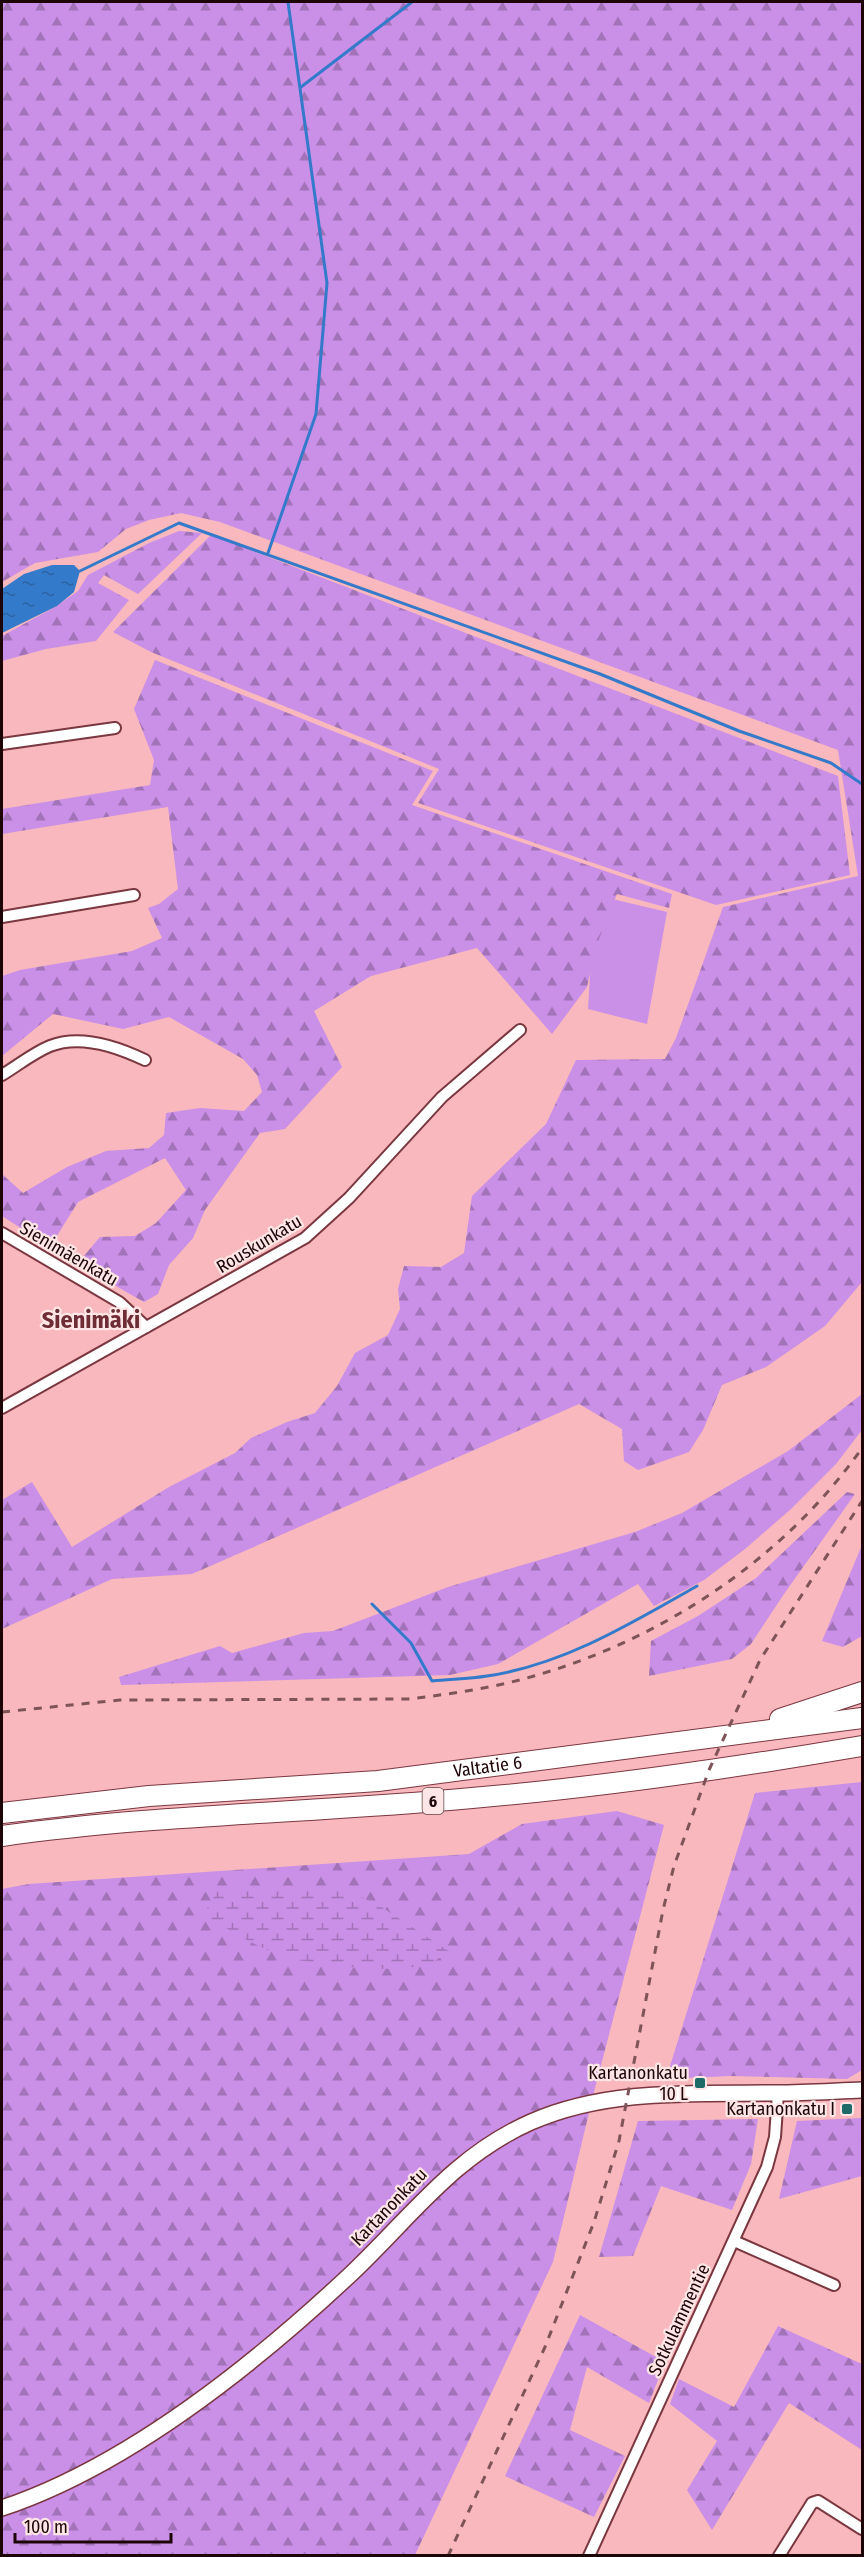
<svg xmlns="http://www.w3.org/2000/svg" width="864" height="2557" viewBox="0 0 864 2557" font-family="'Fira Sans Condensed',sans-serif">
  <defs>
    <pattern id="forest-firs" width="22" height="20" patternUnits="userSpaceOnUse" patternTransform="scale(1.5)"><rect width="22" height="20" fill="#ca8fe7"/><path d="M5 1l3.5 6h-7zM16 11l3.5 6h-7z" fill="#a373b9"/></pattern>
    <pattern id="wetland-marsh" width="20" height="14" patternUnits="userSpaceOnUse" patternTransform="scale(1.5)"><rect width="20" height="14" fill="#ca8fe7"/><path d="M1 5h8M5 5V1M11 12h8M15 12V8" fill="none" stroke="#a373b9"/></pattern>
    <pattern id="water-ripples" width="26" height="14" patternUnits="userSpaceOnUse" patternTransform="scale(1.5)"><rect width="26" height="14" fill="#347aca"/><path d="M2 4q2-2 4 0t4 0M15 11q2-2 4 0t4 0" fill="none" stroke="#2b62a2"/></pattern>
  </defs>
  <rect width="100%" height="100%" fill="#f8b8bd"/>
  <path fill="#ca8fe7" d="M608,898L667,912L647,1024L588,1009L591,959Z"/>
  <g fill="url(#forest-firs)">
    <path d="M2,2H862V1282L825,1326L766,1367L722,1385L703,1430L689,1452L638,1470L624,1461L622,1429L579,1404L192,1574L112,1579L2,1629V1500L32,1482L72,1547L169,1487L235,1453L251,1438L287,1422L315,1413L337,1386L355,1353L388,1335L400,1309L398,1289L404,1266L441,1267L464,1253L472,1196L546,1124L576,1060L665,1059L676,1038L723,907L858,876L838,750L220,522L181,513L149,520L126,529L98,552L35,563L2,582Z"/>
    <path d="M179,531L202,533L138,594L104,575L98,583L129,600L96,641L46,649L2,661V636L55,607L78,591L88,575L149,543Z"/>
    <path d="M211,535L838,776L850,875L716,905L418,803L439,769L151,652L113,632Z"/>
    <path d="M155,660L433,771L412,805L672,894L669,908L617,894L597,944L587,987L552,1034L477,948L371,976L314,1011L342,1067L285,1129L260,1133L205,1210L193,1238L169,1265L158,1294L144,1302L77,1264L100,1237L135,1236L156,1223L186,1190L165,1158L78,1202L50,1247L2,1216V1174L23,1193L67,1167L106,1151L149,1148L164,1135L166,1113L200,1108L244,1111L262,1092L257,1075L243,1059L169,1017L123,1029L53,1014L2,1056V976L20,970L132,951L162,938L148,908L159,904L178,889L168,807L2,834V809L150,785L154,760L134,709Z"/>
    <path d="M862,1394V1430L836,1464L791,1509L745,1549L704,1580L654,1606L638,1584L498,1664L450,1675L121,1685L119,1677L220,1646L232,1653L304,1633L333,1631L448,1587L635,1532L682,1513L788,1451Z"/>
    <path d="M847,1492L855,1494L784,1594L751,1644L732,1659L649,1676L651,1641L698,1616L756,1578Z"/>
    <path d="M862,1545V1636L843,1647L822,1641Z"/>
    <path d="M862,1782V2070L847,2079L730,2076L666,2079L755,1793Z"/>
    <path d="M617,1811L664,1825L595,2088L553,2262L415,2555L2,2556V1889L29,1884L469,1854L522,1824Z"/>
    <path d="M862,2118V2176L779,2199L797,2121Z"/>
    <path d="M758,2119L751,2164L732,2210L661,2186L633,2256L599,2257L638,2121Z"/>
    <path d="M580,2315L665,2362L649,2403L587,2367L570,2430L625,2456L594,2517L505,2476Z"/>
    <path d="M778,2326L862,2364V2450L789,2403L712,2530L687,2490L717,2441L670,2404L679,2379L734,2407Z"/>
  </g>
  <path fill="url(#wetland-marsh)" d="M218,1890H344L377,1904L450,1952C444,1955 437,1960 430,1963C401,1975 316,1966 285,1956C256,1948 229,1930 204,1914Z"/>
  <path fill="url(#water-ripples)" d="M52,565H74L80,571L74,592L57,606L2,633V589L24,574Z"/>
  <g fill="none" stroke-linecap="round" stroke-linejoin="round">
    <g stroke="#347aca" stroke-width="3">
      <path d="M301,87L412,2"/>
      <path d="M268,553L316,414L327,283L288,2"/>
      <path d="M80,571L179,523L600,674L739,731L831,763L862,784"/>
      <path d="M372,1604L411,1643L432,1681C450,1679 469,1679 487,1676C563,1665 632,1623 697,1586"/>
    </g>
    <g stroke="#7a3740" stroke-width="14">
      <g id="minor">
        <path d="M2,744L115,728"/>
        <path d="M2,917L134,895"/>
        <path d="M2,1075C17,1066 33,1053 50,1046C80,1034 118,1047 145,1060"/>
        <path d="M2,1233L119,1302L146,1327"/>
        <path d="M2,1408L305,1238L349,1198L442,1097L520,1030"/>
        <path d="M734,2241L834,2285"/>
        <path d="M589,2556L767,2167L775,2137L778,2093"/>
        <path d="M779,2556L812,2503L818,2501L862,2529"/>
      </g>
    </g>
    <g stroke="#7a3740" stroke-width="18">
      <path id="secondary" d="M2,2508C128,2466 256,2363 352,2273C411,2217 454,2156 531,2122C608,2088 695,2094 777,2093C806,2093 834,2091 862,2090"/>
    </g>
    <g stroke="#7a3740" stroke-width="22">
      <g id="motorway">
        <path d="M780,1719L862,1692"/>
        <path id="s1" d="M2,1813L149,1796L378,1781L862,1718"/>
        <path d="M2,1836C157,1814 315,1813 472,1798C603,1787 733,1768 862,1746"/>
      </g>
    </g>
    <use href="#minor" stroke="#fff" stroke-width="10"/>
    <use href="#secondary" stroke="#fff" stroke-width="15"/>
    <use href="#motorway" stroke="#fff" stroke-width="20"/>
    <g stroke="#7e5458" stroke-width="3" stroke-dasharray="8 8" stroke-linecap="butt">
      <path d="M2,1712L120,1700L408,1699C451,1694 493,1688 534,1676C663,1639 785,1558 862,1448"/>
      <path d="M448,2556L545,2347L594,2222L619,2141L663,1910L674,1866L709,1770L760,1660L862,1501"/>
    </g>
  </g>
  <g fill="#1d6a69" stroke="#fee5e6" stroke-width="2">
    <rect x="694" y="2077" width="12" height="12" rx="3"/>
    <rect x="841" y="2103" width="12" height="12" rx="3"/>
  </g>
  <g text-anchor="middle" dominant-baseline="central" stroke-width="4.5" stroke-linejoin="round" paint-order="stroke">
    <rect fill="#fee5e6" stroke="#60484a" stroke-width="1.5" x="422.5" y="1788" width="21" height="26" rx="4.5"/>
    <g font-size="16" font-weight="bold" fill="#1d0407">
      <text x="433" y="1801">6</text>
    </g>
    <g font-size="18" fill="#1d0407" stroke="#fee5e6">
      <text transform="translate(259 1244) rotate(-31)">Rouskunkatu</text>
      <text transform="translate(69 1254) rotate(30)">Sienimäenkatu</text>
      <text stroke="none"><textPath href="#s1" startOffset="488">Valtatie 6</textPath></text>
      <text transform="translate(389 2207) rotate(-46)">Kartanonkatu</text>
      <text transform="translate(679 2320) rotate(-65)">Sotkulammentie</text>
    </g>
    <g font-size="18" fill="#1d0407" stroke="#fee5e6" text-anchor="end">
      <text x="688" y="2073">Kartanonkatu<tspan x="688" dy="21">10 L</tspan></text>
      <text x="835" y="2109">Kartanonkatu I</text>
    </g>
    <g font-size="24" font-weight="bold" fill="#6e2c35" stroke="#fee5e6">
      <text x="91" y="1320">Sienimäki</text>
    </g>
  </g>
  <rect width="864" height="2557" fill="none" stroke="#1d0407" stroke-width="6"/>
  <path d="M15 2533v9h156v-9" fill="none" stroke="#1d0407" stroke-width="3"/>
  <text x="24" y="2533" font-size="18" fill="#1d0407" stroke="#fee5e6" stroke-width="4.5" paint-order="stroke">100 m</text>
</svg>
